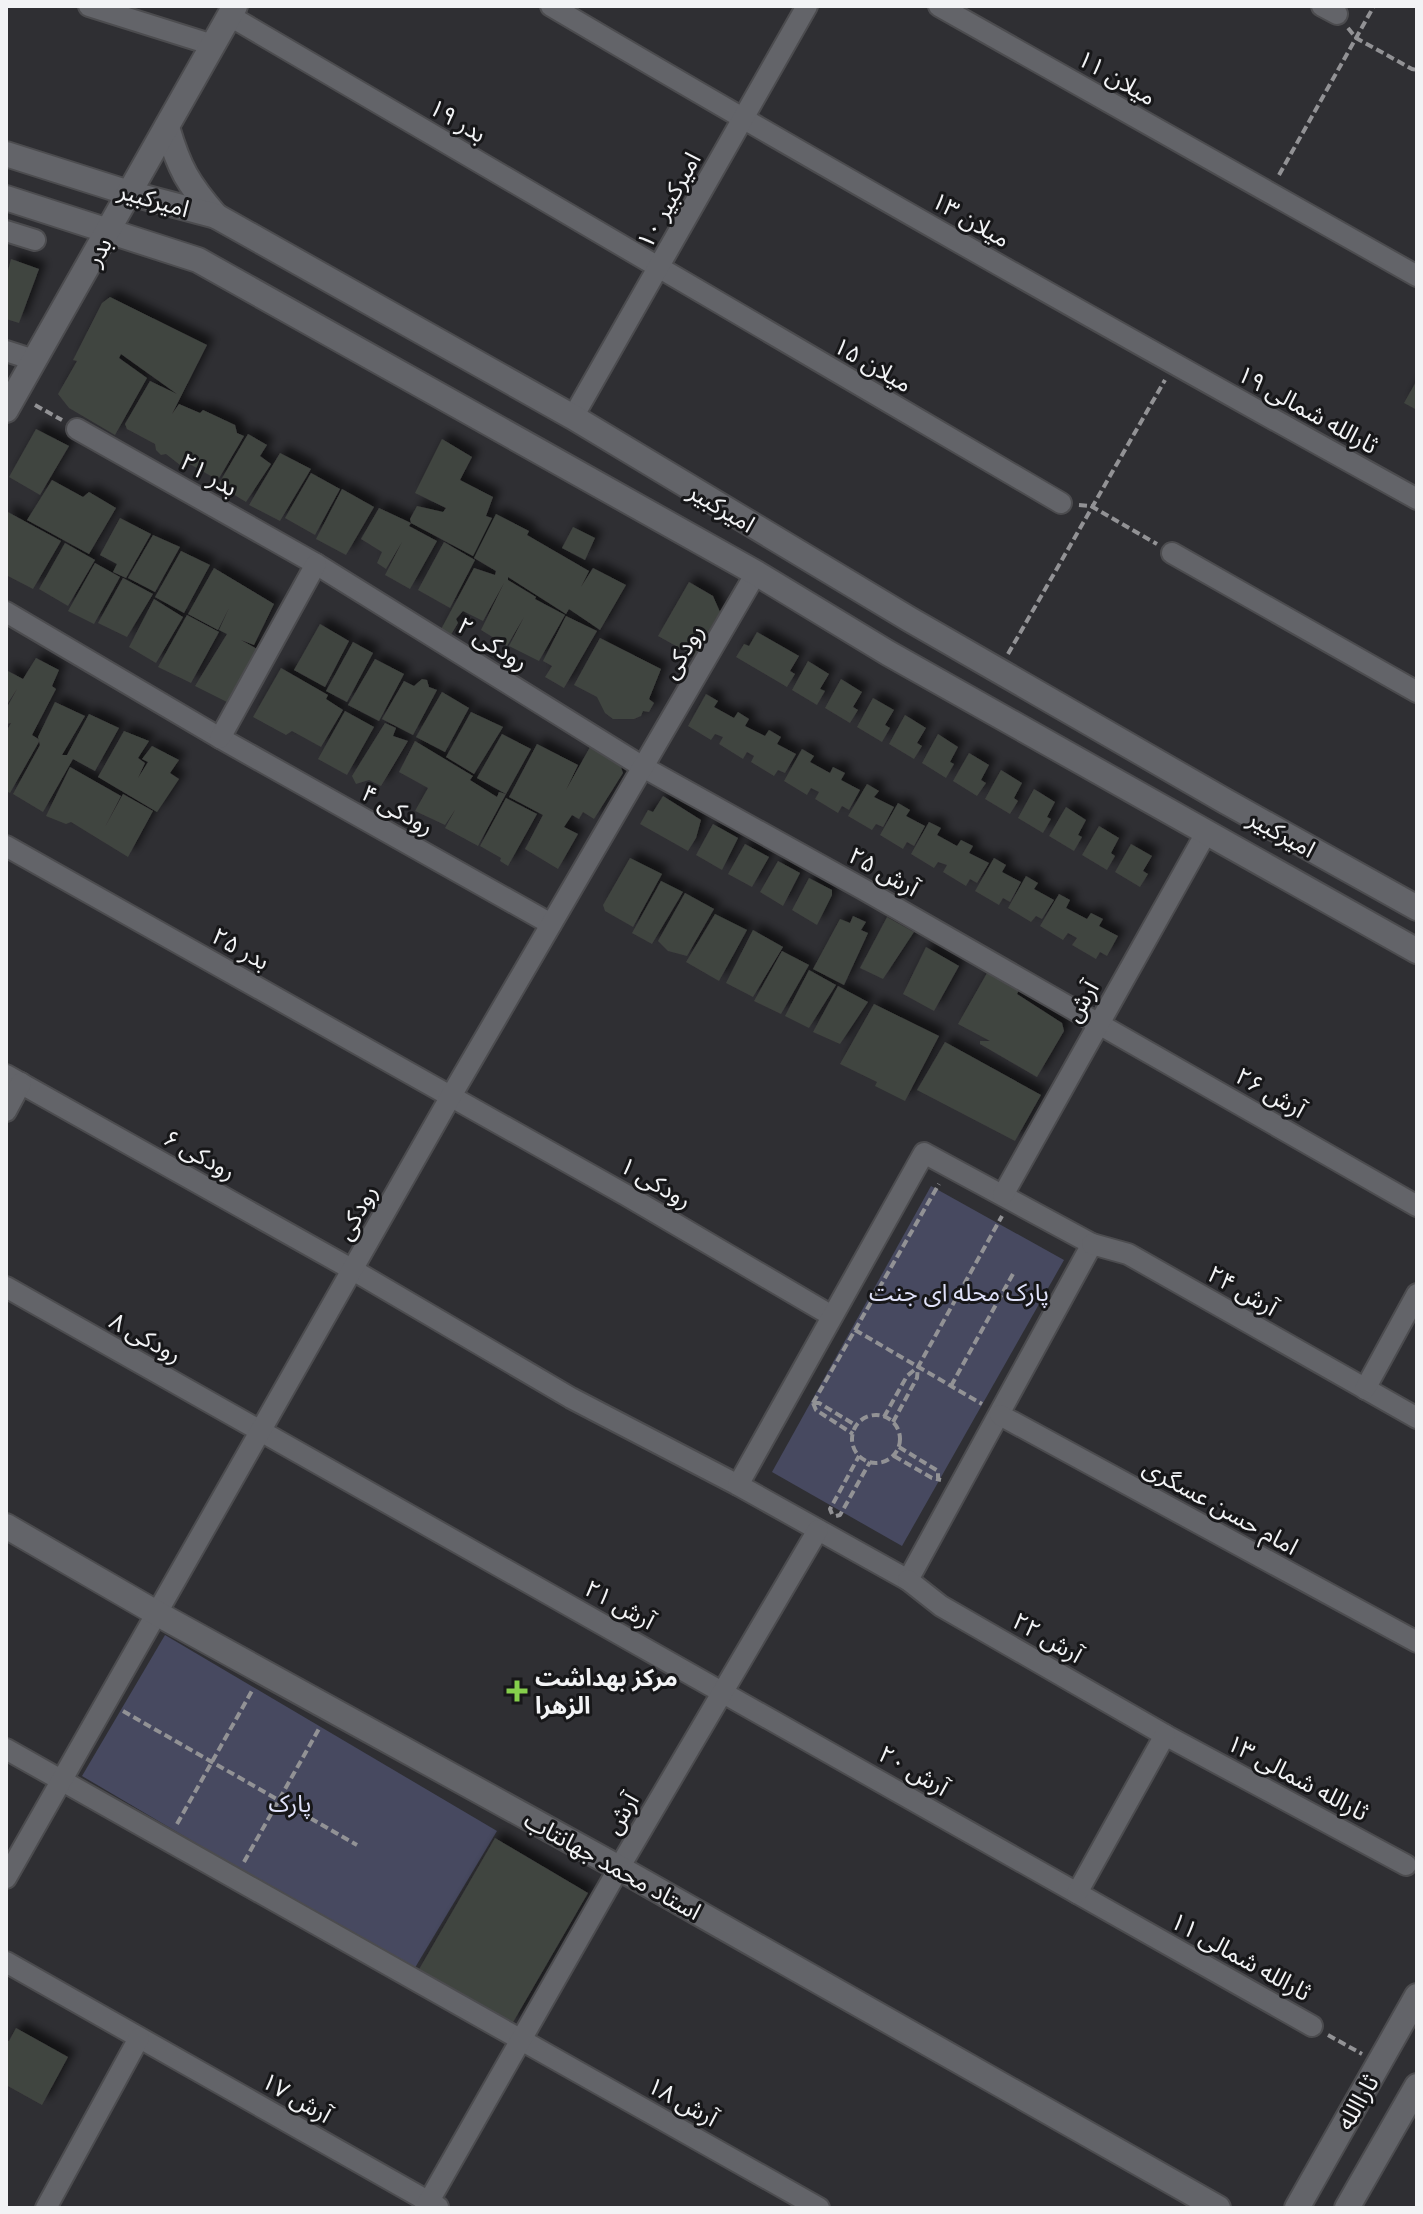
<svg xmlns="http://www.w3.org/2000/svg" width="1423" height="2214" viewBox="0 0 1423 2214" font-family="'Public Sans','Noto Sans Arabic',sans-serif">
  <defs>
    <filter id="shadow"><feDropShadow dx="7" dy="-7" stdDeviation="4" flood-color="#0009"/></filter>
  </defs>
  <rect width="100%" height="100%" fill="#2f2f33"/>
  <g fill="#474960">
    <path d="M931,1186L1064,1260L902,1546L772,1472Z"/>
    <path d="M165,1635L497,1831L413,1971L82,1776Z"/>
  </g>
  <g fill="#414440" filter="url(#shadow)">
    <path d="M11,259L39,269L19,323L6,319V278Z"/>
    <path d="M110,297L207,345L172,414L179,404L200,413L203,410L235,425L237,433L244,436L218,480L186,462L180,465L166,454L161,455L156,450L155,444L127,429L125,424L150,381L177,394L121,354L119,358L147,378L115,435L69,408L58,394L77,361L73,360L102,303Z"/>
    <path d="M1417,380V410L1404,403Z"/>
    <path d="M36,429L69,446L40,495L9,477Z"/>
    <path d="M248,434L267,445L260,456L271,464L246,502L218,485Z"/>
    <path d="M442,439L472,457L460,480L493,497L486,516L492,518L473,556L411,523L410,519L417,506L443,512L446,508L415,493Z"/>
    <path d="M280,453L311,469L280,521L249,505Z"/>
    <path d="M311,473L340,489L315,535L285,518Z"/>
    <path d="M52,480L83,497L89,492L116,508L89,554L27,520Z"/>
    <path d="M342,489L374,507L346,555L316,539Z"/>
    <path d="M379,508L411,523L409,526L437,541L410,589L385,575L402,542L386,569L377,563L382,552L361,539Z"/>
    <path d="M6,511L61,541L33,589L6,575Z"/>
    <path d="M496,514L529,531L527,535L589,571L581,587L593,568L626,585L600,630L569,609L566,614L508,577V580L536,597L535,599L565,615L539,661L509,646L524,617L507,646L481,630L504,583L483,621L463,611L456,619L458,623L449,638L439,633L474,568L495,575L496,571L474,558Z"/>
    <path d="M120,518L151,534L126,578L113,572L117,564L100,555Z"/>
    <path d="M573,527L595,538L585,560L562,548Z"/>
    <path d="M153,535L180,547L155,592L128,578Z"/>
    <path d="M444,542L475,560L450,608L418,590Z"/>
    <path d="M65,543L95,560L68,606L39,589Z"/>
    <path d="M181,551L210,565L184,613L155,597Z"/>
    <path d="M95,563L120,577L94,624L68,611Z"/>
    <path d="M214,568L274,604L254,645L241,640L259,650L227,702L195,686L227,634L219,630L229,608L218,630L188,614Z"/>
    <path d="M123,578L153,594L127,637L98,623Z"/>
    <path d="M689,582L713,596L720,612L694,656L658,636Z"/>
    <path d="M154,599L183,617L156,663L129,647Z"/>
    <path d="M187,615L219,632L191,683L158,667Z"/>
    <path d="M566,616L597,631L564,688L545,677L552,666L543,661Z"/>
    <path d="M320,624L349,641L325,687L294,670Z"/>
    <path d="M757,632L799,656L790,671L795,674L787,687L736,657L744,644L749,646Z"/>
    <path d="M600,638L661,669L649,699L654,703L649,712L643,711L641,716L634,719H613L605,713L597,697L574,685Z"/>
    <path d="M353,642L373,653L347,702L326,691Z"/>
    <path d="M36,658L59,670L52,686L56,689L32,735L40,740L10,793L6,791V732L11,723L6,724V709L17,689L6,706V670L23,679Z"/>
    <path d="M375,659L404,674L379,721L348,705Z"/>
    <path d="M808,661L829,674L820,689L825,691L817,705L792,690Z"/>
    <path d="M281,668L328,695L326,699L343,710L321,747L292,731L286,735L253,717Z"/>
    <path d="M422,679L427,680L429,687L437,690L413,735L382,719L404,681L414,686Z"/>
    <path d="M841,679L862,692L853,707L858,710L850,723L825,708Z"/>
    <path d="M442,692L469,708L445,752L416,737Z"/>
    <path d="M706,694L718,701L714,707L734,718L738,712L749,719L745,726L765,736L769,730L781,737L777,744L796,754L785,773L778,770L774,776L751,762L754,756L747,752L743,759L719,744L723,737L715,734L711,740L688,726Z"/>
    <path d="M873,698L894,710L885,725L890,728L882,742L857,727Z"/>
    <path d="M55,702L85,716L62,755H67L89,714L119,728L95,771L73,759L43,812L13,794L40,745L38,737Z"/>
    <path d="M345,711L374,727L347,775L318,759Z"/>
    <path d="M471,712L503,727L474,774L446,757Z"/>
    <path d="M905,715L926,728L917,743L922,746L914,759L889,744Z"/>
    <path d="M385,723L396,728L393,736L408,741L381,786L369,780L356,784L352,776Z"/>
    <path d="M124,731L149,741L138,758L145,763L138,778L148,762L142,759L152,746L179,760L170,773L179,779L157,812L98,777Z"/>
    <path d="M502,734L531,749L506,794L477,778Z"/>
    <path d="M938,734L958,747L950,762L954,764L946,778L922,763Z"/>
    <path d="M415,741L473,776L470,780L497,797L499,792L506,794L478,846L445,828L455,810L445,825L415,811L428,788L399,772Z"/>
    <path d="M537,744L578,765L566,790L590,747L620,764L623,773L594,819L583,812L579,819L572,815L564,827L578,834L558,869L525,849L543,815L509,797Z"/>
    <path d="M802,749L814,756L810,762L830,773L833,767L845,773L841,780L860,790L849,810L842,806L838,813L815,799L819,792L811,788L807,795L784,781Z"/>
    <path d="M969,753L989,765L981,780L986,783L977,796L953,781Z"/>
    <path d="M70,767L121,796L105,827L123,794L153,811L128,857L71,822L66,824L46,816Z"/>
    <path d="M1001,770L1022,783L1014,798L1018,801L1010,814L985,799Z"/>
    <path d="M867,784L879,791L874,797L894,807L883,827L876,824L872,830L848,816Z"/>
    <path d="M1034,789L1055,802L1047,817L1051,819L1043,833L1018,818Z"/>
    <path d="M663,796L701,820L696,838L688,851L640,824L648,810L653,812Z"/>
    <path d="M506,798L537,814L508,866L500,861L501,858L480,846Z"/>
    <path d="M898,803L910,810L906,816L925,826L914,846L907,842L903,849L880,835Z"/>
    <path d="M1066,807L1086,820L1078,835L1082,837L1074,851L1049,836Z"/>
    <path d="M929,822L941,828L937,835L957,846L961,840L973,846L969,853L989,863L977,883L970,879L966,886L943,872L947,865L938,862L934,868L911,854Z"/>
    <path d="M713,824L738,838L722,870L696,855Z"/>
    <path d="M1099,826L1119,838L1111,853L1115,856L1107,870L1082,855Z"/>
    <path d="M745,844L769,857L752,887L728,874Z"/>
    <path d="M1131,844L1152,856L1143,871L1148,874L1140,887L1115,872Z"/>
    <path d="M630,858L662,874L633,927L605,911L603,905Z"/>
    <path d="M994,858L1006,865L1002,872L1021,882L1010,902L1003,898L999,905L975,891Z"/>
    <path d="M778,861L800,873L783,906L760,892Z"/>
    <path d="M1026,876L1038,883L1034,889L1054,900L1042,919L1036,916L1031,922L1008,908Z"/>
    <path d="M809,878L832,890V895L817,925L792,910Z"/>
    <path d="M661,881L683,892L652,944L632,933Z"/>
    <path d="M685,893L714,909L687,956L668,951L658,941Z"/>
    <path d="M1059,894L1070,900L1066,908L1087,919L1091,913L1103,919L1099,926L1118,936L1107,956L1100,952L1096,959L1072,945L1077,938L1068,933L1063,940L1040,926Z"/>
    <path d="M715,914L747,930L719,981L686,962Z"/>
    <path d="M853,916L866,922L861,930L868,933L844,985L813,969L840,919L850,923Z"/>
    <path d="M887,917L914,932L883,979L860,968Z"/>
    <path d="M753,930L783,947L753,997L726,983Z"/>
    <path d="M926,947L959,966L934,1011L903,994Z"/>
    <path d="M782,951L809,965L781,1014L754,1001Z"/>
    <path d="M809,970L836,985L809,1028L785,1016Z"/>
    <path d="M987,973L1019,990L1017,994L1062,1023L1064,1031L1037,1077L980,1044V1041H990L958,1024Z"/>
    <path d="M838,986L868,1002L840,1044L813,1032Z"/>
    <path d="M874,1004L939,1036L905,1101L875,1086L877,1082L840,1064Z"/>
    <path d="M945,1042L1041,1095L1015,1141L917,1090Z"/>
    <path d="M495,1838L588,1893L512,2024L418,1971Z"/>
    <path d="M16,2028L68,2057L42,2105L6,2085V2040L9,2041Z"/>
  </g>
  <g fill="none" stroke-linecap="round" stroke-linejoin="round">
    <g stroke="#4c4c4f" stroke-width="24">
      <g id="street">
        <path d="M89,6L213,45"/>
        <path d="M551,6C837,175 1126,338 1417,499"/>
        <path d="M939,6L1417,276"/>
        <path d="M1322,6L1337,14"/>
        <path d="M230,16L1061,503"/>
        <path d="M6,231L35,240"/>
        <path d="M6,351L34,360"/>
        <path d="M573,417L807,6"/>
        <path d="M77,429L316,564L643,767L863,889L1417,1206"/>
        <path d="M1172,553L1417,692"/>
        <path d="M6,612L220,738L551,924"/>
        <path d="M220,738L316,564"/>
        <path d="M6,846L626,1195L832,1316"/>
        <path d="M6,1075L353,1270L571,1398L738,1485"/>
        <path d="M6,1111L21,1083"/>
        <path d="M924,1153L1092,1244L908,1580L738,1485Z"/>
        <path d="M1003,1195L1206,833"/>
        <path d="M1092,1244L1128,1254L1417,1418"/>
        <path d="M6,1287L1312,2026"/>
        <path d="M1365,1389L1417,1294"/>
        <path d="M1000,1415L1417,1642"/>
        <path d="M908,1580L941,1606L1165,1735L1406,1865"/>
        <path d="M6,1749L819,2208"/>
        <path d="M6,1878L451,1096L756,573"/>
        <path d="M1077,1893L1165,1735"/>
        <path d="M6,1962L438,2207"/>
        <path d="M46,2208L139,2038"/>
        <path d="M425,2208L619,1868L818,1530"/>
      </g>
    </g>
    <g stroke="#4c4c4f" stroke-width="28">
      <g id="secondary">
        <path d="M167,127C179,168 188,184 216,216"/>
        <path d="M6,154L129,193L216,216L573,417L909,619L1225,801L1417,908"/>
        <path d="M6,198L198,260L756,573L888,653L1417,951"/>
        <path d="M6,410L235,6"/>
        <path d="M6,1526L158,1614L619,1868L1218,2208"/>
        <path d="M1297,2208L1417,1996"/>
        <path d="M1347,2208L1417,2086"/>
      </g>
    </g>
    <g stroke="#929295" stroke-width="4" stroke-dasharray="8 4" stroke-linecap="butt">
      <path d="M1348,28L1356,38L1412,69L1417,70"/>
      <path d="M1279,175L1374,6"/>
      <path d="M35,405L62,420"/>
      <path d="M1079,505L1091,506L1157,544"/>
      <path d="M1008,654L1165,380"/>
      <path d="M855,1330L982,1404"/>
      <path d="M951,1386L1014,1272"/>
      <path d="M813,1403L939,1184"/>
      <path d="M813,1403L816,1410L853,1434"/>
      <path d="M814,1403H819L857,1426"/>
      <circle cx="876" cy="1439" r="24"/>
      <path d="M884,1417L907,1376L918,1367L1002,1216"/>
      <path d="M893,1422L917,1378L918,1367"/>
      <path d="M899,1447L938,1471V1478"/>
      <path d="M894,1456L932,1478L941,1480"/>
      <path d="M832,1514L830,1509L859,1456"/>
      <path d="M836,1516L840,1515L870,1462"/>
      <path d="M123,1711L357,1845"/>
      <path d="M177,1824L253,1689"/>
      <path d="M244,1862L320,1727"/>
      <path d="M1328,2035L1362,2054"/>
    </g>
    <use href="#street" stroke="#636469" stroke-width="20"/>
    <use href="#secondary" stroke="#636469" stroke-width="24"/>
  </g>
  <path fill="#85cf4c" stroke="#171719" stroke-width="3" d="M513 1679h8v8h8v8h-8v8h-8v-8h-8v-8h8z"/>
  <g text-anchor="middle" dominant-baseline="central" stroke-width="6" stroke-linejoin="round" paint-order="stroke">
    <g font-size="24" fill="#f2f3f5" stroke="#171719">
      <text transform="translate(1117 77) rotate(30)">میلان ۱۱</text>
      <text transform="translate(458 120) rotate(31)">بدر ۱۹</text>
      <text transform="translate(154 199) rotate(16)">امیرکبیر</text>
      <text transform="translate(668 200) rotate(-61)">امیرکبیر ۱۰</text>
      <text transform="translate(971 219) rotate(30)">میلان ۱۳</text>
      <text transform="translate(98 251) rotate(-60)">بدر</text>
      <text transform="translate(873 364) rotate(30)">میلان ۱۵</text>
      <text transform="translate(1308 409) rotate(29)">ثارالله شمالی ۱۹</text>
      <text transform="translate(209 474) rotate(30)">بدر ۲۱</text>
      <text transform="translate(722 507) rotate(31)">امیرکبیر</text>
      <text transform="translate(493 643) rotate(32)">رودکی ۲</text>
      <text transform="translate(682 651) rotate(-59)">رودکی</text>
      <text transform="translate(398 809) rotate(29)">رودکی ۴</text>
      <text transform="translate(1282 833) rotate(29)">امیرکبیر</text>
      <text transform="translate(884 871) rotate(29)">آرش ۲۵</text>
      <text transform="translate(241 948) rotate(29)">بدر ۲۵</text>
      <text transform="translate(1081 1001) rotate(-60)">آرش</text>
      <text transform="translate(1271 1092) rotate(30)">آرش ۲۶</text>
      <text transform="translate(200 1154) rotate(29)">رودکی ۶</text>
      <text transform="translate(656 1182) rotate(30)">رودکی ۱</text>
      <text transform="translate(356 1212) rotate(-61)">رودکی</text>
      <text transform="translate(1243 1290) rotate(30)">آرش ۲۴</text>
      <text transform="translate(146 1337) rotate(29)">رودکی ۸</text>
      <text transform="translate(1221 1506) rotate(29)">امام حسن عسگری</text>
      <text transform="translate(620 1604) rotate(29)">آرش ۲۱</text>
      <text transform="translate(1048 1637) rotate(30)">آرش ۲۲</text>
      <text transform="translate(914 1770) rotate(30)">آرش ۲۰</text>
      <text transform="translate(1298 1777) rotate(28)">ثارالله شمالی ۱۳</text>
      <text transform="translate(621 1813) rotate(-59)">آرش</text>
      <text transform="translate(613 1865) rotate(29)">استاد محمد جهانتاب</text>
      <text transform="translate(1241 1956) rotate(29)">ثارالله شمالی ۱۱</text>
      <text transform="translate(297 2097) rotate(30)">آرش ۱۷</text>
      <text transform="translate(683 2101) rotate(29)">آرش ۱۸</text>
      <text transform="translate(1357 2102) rotate(-60)">ثاراالله</text>
    </g>
    <g font-size="24" fill="#e0e2fa" stroke="#171719">
      <text x="959" y="1292">پارک محله ای جنت</text>
      <text x="290" y="1803">پارک</text>
    </g>
    <g font-size="24" font-weight="bold" fill="#f2f3f5" stroke="#171719" text-anchor="start">
      <text x="535" y="1677">مرکز بهداشت<tspan x="535" dy="28">الزهرا</tspan></text>
    </g>
  </g>
  <rect width="1423" height="2214" fill="none" stroke="#f2f3f5" stroke-width="16"/>
</svg>
